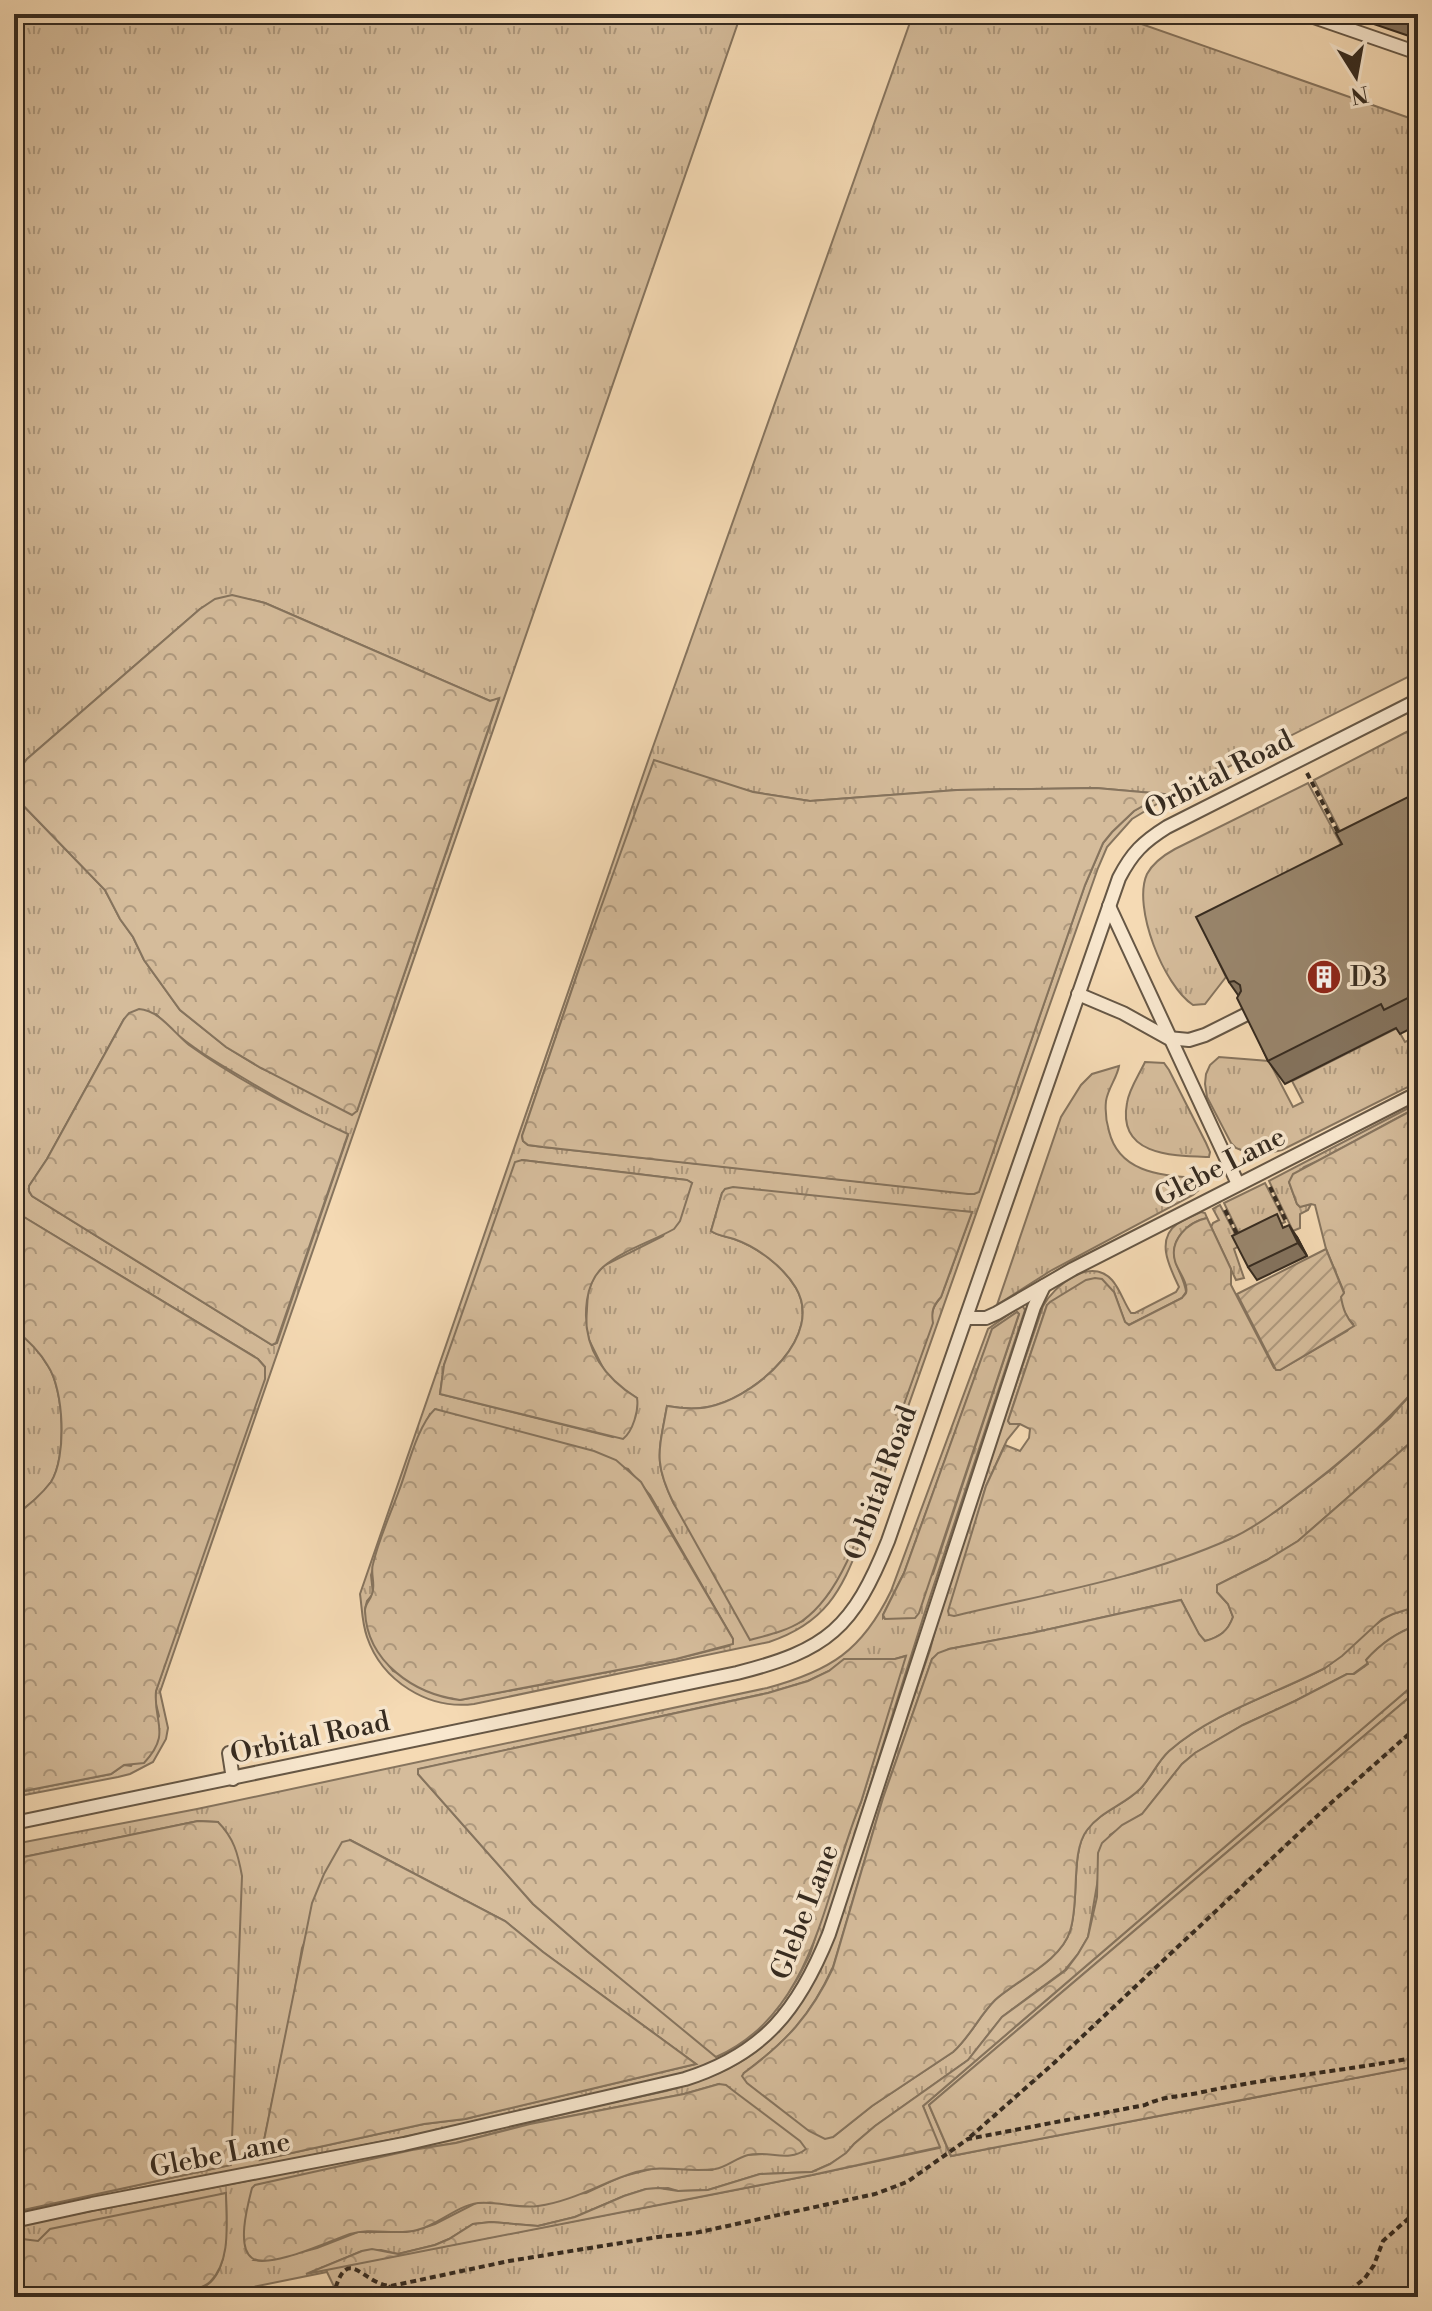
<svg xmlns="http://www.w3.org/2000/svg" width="1432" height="2311" viewBox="0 0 1432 2311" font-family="'Libre Bodoni',serif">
  <defs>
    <pattern id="grass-tufts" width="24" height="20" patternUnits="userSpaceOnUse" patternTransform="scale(2)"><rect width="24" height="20" fill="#d5bc9b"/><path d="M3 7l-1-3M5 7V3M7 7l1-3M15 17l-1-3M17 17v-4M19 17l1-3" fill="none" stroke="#ae997e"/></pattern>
    <pattern id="forest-crowns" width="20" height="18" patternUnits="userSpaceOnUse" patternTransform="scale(2)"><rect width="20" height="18" fill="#d5bc9b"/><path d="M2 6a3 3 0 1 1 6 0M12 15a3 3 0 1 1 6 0" fill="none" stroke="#ae997e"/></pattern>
    <pattern id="garden-furrows" width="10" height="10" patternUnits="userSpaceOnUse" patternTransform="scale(2)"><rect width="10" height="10" fill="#d5bc9b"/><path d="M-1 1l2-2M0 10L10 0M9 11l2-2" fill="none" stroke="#ae997e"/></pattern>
  </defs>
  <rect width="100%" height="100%" fill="#f5dab4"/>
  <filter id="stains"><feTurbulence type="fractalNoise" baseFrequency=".0025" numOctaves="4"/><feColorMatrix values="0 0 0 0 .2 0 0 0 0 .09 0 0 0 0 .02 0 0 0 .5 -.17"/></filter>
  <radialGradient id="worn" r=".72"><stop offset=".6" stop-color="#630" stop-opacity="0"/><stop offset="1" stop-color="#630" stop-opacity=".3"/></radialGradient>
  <g fill="url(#grass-tufts)" stroke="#86745e" stroke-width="2" fill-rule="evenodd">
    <path d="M14,14H741L160,1692L168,1728L166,1739L153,1762L130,1774L118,1777L14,1797V1793L111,1774L124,1765L131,1766L159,1716L155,1700L156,1691L265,1367L258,1359L14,1211V796L105,890L120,919L133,937L144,960L180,1010L226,1047L261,1068L357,1111L499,699L490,701L265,603C241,596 221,594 200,609L27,759L14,776ZM156,1014C181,1042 212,1060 245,1079C278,1099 312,1118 348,1135L277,1343L272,1345L32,1196L29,1191V1186L47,1159L124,1019Z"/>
    <path d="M913,14H1113L1418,121V672L1172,795L1132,819L1107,847L1098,868L861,1540C841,1592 825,1623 769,1642L474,1704C428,1710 382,1681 367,1637C362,1623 362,1608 360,1594L649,758ZM717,782L753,792L810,801L957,790L1096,788L1163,794L1134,811L1112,832L1103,843L1085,885L979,1191L974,1194L543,1147L528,1145L523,1141L522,1136L582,960ZM522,1160L686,1180L692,1183L663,1236L605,1265L595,1275L588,1291L586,1326L589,1340L605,1372L618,1386L637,1398L613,1437L440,1394L444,1365ZM722,1193L972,1212L941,1297C933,1306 931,1312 932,1324L856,1538L839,1575L829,1593L803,1621L775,1633L674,1504C653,1461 659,1451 667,1406C683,1409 700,1410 716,1405C758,1393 824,1336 796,1288C783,1266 757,1247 734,1239C726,1236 718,1236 711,1231ZM430,1414L628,1469L650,1495L733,1639L729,1646L676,1659L460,1700L393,1671L375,1645L367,1622L365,1609L367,1601L373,1594L371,1575L415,1446Z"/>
    <path d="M1418,726V823L1353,857L1314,780Z"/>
    <path d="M1308,783L1352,865L1198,919L1226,977L1205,1004L1193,1005C1164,986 1132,907 1147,874C1153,863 1164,855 1175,849Z"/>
    <path d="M1397,1028L1405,1042L1418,1036V1082L1282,1150L1255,1156L1236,1148L1231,1143L1207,1097L1205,1084L1206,1074L1210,1065L1219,1057L1269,1061L1293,1107L1303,1102L1292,1081Z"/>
    <path d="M1145,1062L1164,1063L1169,1070L1206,1143L1210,1152L1209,1157C1173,1156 1117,1156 1127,1103C1129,1089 1139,1075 1145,1062Z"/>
    <path d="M1119,1066C1117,1078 1108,1088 1106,1101C1105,1111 1106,1121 1109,1131C1120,1177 1169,1175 1207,1179L1202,1187L1193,1195L1052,1270L997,1305L1061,1117L1081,1085L1092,1074Z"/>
    <path d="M1418,1103V1107L1320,1160L1304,1167L1289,1182L1297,1204L1300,1207L1311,1204L1308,1210L1300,1214V1228L1293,1231L1269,1181Z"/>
    <path d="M1265,1183L1285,1222L1243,1242L1224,1203Z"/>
    <path d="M1220,1205L1241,1245L1234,1249L1244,1278L1236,1280L1211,1227L1213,1223L1219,1220L1213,1209Z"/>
    <path d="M1201,1212L1205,1213L1207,1218C1191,1221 1173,1236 1174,1254C1175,1267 1185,1279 1186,1292L1182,1298L1129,1325L1125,1322L1114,1292L1047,1305L1008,1421L1010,1424H1020L1007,1440L986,1486L949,1615L1135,1573L1229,1539L1275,1512L1332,1469L1390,1418L1418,1386V1436L1298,1541L1267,1560L1217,1585V1592L1228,1604L1233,1617C1228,1631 1220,1637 1205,1641L1199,1635L1181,1600L1032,1633L949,1649L932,1659L883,1798L833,1967C810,2017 787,2041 744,2073L833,2137L872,2106L953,2052C970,2037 979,2016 995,2000C1017,1980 1061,1961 1070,1931C1080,1902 1070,1852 1087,1830C1101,1811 1124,1805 1140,1789C1151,1778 1157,1762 1169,1751C1214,1712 1273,1695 1325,1668C1346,1653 1371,1624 1392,1614C1400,1611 1410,1609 1418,1606V1625C1397,1632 1382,1643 1367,1659L1368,1663L1353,1674H1347L1295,1701L1243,1725L1195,1753L1182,1764L1142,1814L1110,1835L1098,1879L1088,1937L1078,1954L1065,1970L1002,2017L968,2060L875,2126L854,2144L847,2153L830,2164L812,2172L760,2174L708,2190L678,2191L668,2188L646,2189L624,2196L575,2217L538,2226L491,2222L473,2224L449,2239L435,2245L398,2254L381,2250L362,2251L312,2272L812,2175L939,2148L923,2106L1418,1681V1690L929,2105L951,2156L1418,2066V2297H339L327,2272L204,2297H144C162,2293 184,2294 201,2288C232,2277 226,2218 226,2193L38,2242L14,2238V2226L257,2179L666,2091C749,2069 787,2039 823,1961L930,1650C960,1533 1005,1420 1043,1306C1054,1286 1090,1256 1112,1280C1120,1289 1124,1303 1131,1313H1135L1176,1292L1179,1287C1170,1268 1155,1240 1177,1224C1184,1219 1193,1216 1201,1212ZM719,2084L765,2154L745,2155L712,2170L655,2168L620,2177L586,2193L476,2203L435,2224L417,2230L406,2232H358L317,2248L287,2256L262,2261L254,2260L412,2150L456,2143L530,2124L684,2094Z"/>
    <path d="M1022,1305L1025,1310L923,1618L825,1929C805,1982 774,2033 722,2059C713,2064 703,2067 693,2071L468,2124L14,2216V2212L230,2165L218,1822L198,1821L14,1859V1844L197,1809L767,1688C830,1671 862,1651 891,1591L988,1329ZM1017,1312L1019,1314L933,1574L883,1618V1615L904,1573L992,1330ZM905,1656L861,1802L852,1824L810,1954L799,1976L785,1998L717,2056L587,1951L533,1904L418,1774L419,1769L768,1693L808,1681L829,1671L845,1659H895ZM350,1840L505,1921L543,1952L696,2064L465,2119L424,2124L260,2160L293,2001L302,1948Z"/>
    <path d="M14,1329C27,1339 40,1352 48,1366C64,1390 67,1457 51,1482C41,1496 27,1506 14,1516Z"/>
  </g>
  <g fill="url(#forest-crowns)" stroke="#86745e" stroke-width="2">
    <path d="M232,595L265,603L490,701L499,698L357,1111L352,1115L261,1068L226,1047L180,1010L144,960L133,937L120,919L105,890L14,796V776L27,759L200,609L215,599Z"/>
    <path d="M654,760L753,792L810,801L957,790L1096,788L1164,794L1134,811L1112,832L1103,843L1085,885L979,1192L974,1194H968L543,1147L528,1145L523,1141L522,1136L582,960Z"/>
    <path d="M139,1009C159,1010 174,1033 189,1045C238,1080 293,1109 348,1134L276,1343L272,1345L32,1196L29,1191V1186L47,1159L124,1019L129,1013Z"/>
    <path d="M1418,1107V1386C1381,1428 1341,1463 1296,1496C1275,1512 1254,1528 1230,1539C1143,1578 1046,1594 954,1616L949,1615L948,1611L986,1486L1005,1445L1020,1451L1029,1438L1030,1429L1020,1424H1010L1008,1421L1047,1305L1050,1302L1086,1280L1095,1278L1102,1279L1114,1292L1125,1322L1129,1325L1182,1298C1183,1296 1185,1295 1186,1293C1189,1283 1177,1270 1175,1261C1169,1240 1188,1222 1207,1218L1231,1269V1285L1274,1368L1280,1370L1347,1331L1353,1324C1345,1317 1342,1307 1340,1297L1344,1292L1326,1249L1315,1205L1311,1204L1300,1207L1297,1204L1289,1182L1293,1174Z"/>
    <path d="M522,1160L687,1180L692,1183L680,1221L674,1229C651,1242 623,1250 603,1267C593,1276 589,1287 587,1300C581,1344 600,1375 637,1398C639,1410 633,1431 623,1439L440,1394L444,1365L515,1162Z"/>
    <path d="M733,1187L972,1212L941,1297C933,1306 931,1311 933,1323C917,1368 901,1413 885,1457C867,1507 848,1589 802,1621C787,1631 768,1635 750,1640L674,1504C653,1462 659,1451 667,1406C683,1409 700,1410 716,1405C758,1393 824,1336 796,1288C783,1266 757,1247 734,1239C725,1236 718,1236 711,1231L722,1193L725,1189Z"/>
    <path d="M14,1211L258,1359L265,1367V1379L156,1691C153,1723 172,1733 144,1763L124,1765L111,1774L14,1793V1516C27,1507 41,1495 51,1482C67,1457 64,1390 48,1366C40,1352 27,1339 14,1329Z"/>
    <path d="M1017,1312L1019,1314L919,1613L915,1618L885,1619L883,1615L904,1573L992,1329Z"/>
    <path d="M435,1409L594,1451L616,1460L641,1482L733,1639V1644L676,1659L460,1700C414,1694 367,1662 365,1611C365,1603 370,1601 372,1594C376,1585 370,1573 373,1564C379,1538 391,1513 400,1488C408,1466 418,1425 435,1409Z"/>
    <path d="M1418,1436V1606L1393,1614L1382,1619L1342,1656L1325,1668C1273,1695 1214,1712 1169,1751C1157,1762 1151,1778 1140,1789C1124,1805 1101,1811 1087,1830C1070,1852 1080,1902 1070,1931C1061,1961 1017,1980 995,2000C979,2016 970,2037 953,2052L872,2106L833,2137L825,2139L809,2131L747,2083L742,2076L744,2073C786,2042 811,2015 833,1968L883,1798L932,1659L938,1653L949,1649L1032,1633L1181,1600L1199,1634L1205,1641C1220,1637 1228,1631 1233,1617L1228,1604L1217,1592V1585L1267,1560L1298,1541Z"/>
    <path d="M1418,1625V1681L923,2106L940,2147L812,2175L306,2274L362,2251L372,2249L398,2254L435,2245L449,2239L473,2224L491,2222L538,2226L575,2217L624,2196L646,2189L659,2188L678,2191L708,2190L760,2174L812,2172L830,2164L846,2153L854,2144L875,2126L968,2060L1002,2017L1066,1970L1078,1954L1088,1937L1097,1897L1098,1853L1102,1843L1122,1825L1142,1814L1182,1764L1195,1753L1243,1725L1295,1701L1347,1674H1354L1368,1664L1366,1660C1381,1643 1397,1632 1418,1625Z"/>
    <path d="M906,1656L861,1802C824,1890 816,2013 716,2057L587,1951L533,1904L418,1774V1769L768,1693L808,1681L829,1671L844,1659H895Z"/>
    <path d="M1418,1690V2066L951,2156L929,2105Z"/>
    <path d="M198,1821L218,1822C234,1838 238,1854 242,1876L231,2165L14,2212V1859Z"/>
    <path d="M350,1840L505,1921L543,1952L696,2064L465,2119L424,2124L260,2160L312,1903L324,1874L342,1842Z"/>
    <path d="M719,2084L726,2085L735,2092L800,2141L806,2149C789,2163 768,2150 748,2155C736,2158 727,2167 715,2169C686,2173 666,2164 636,2172C603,2182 574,2201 538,2206C518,2209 498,2201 478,2203C456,2206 438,2225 417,2230C395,2236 372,2227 350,2234C331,2240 269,2270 252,2258C236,2247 248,2204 252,2188L255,2185L412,2150L456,2143L530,2124L684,2094Z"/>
    <path d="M226,2193C226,2221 232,2260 210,2282C191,2302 47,2297 14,2297V2238L38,2241L50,2229Z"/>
  </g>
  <path fill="url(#garden-furrows)" stroke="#86745e" stroke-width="2" d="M1326,1249L1344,1293L1341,1297C1343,1309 1346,1317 1354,1326L1280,1370H1276L1237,1294Z"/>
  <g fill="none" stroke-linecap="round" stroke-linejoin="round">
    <g stroke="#665745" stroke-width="16">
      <g id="service">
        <path d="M1305,14L1418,53"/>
        <path d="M1109,906L1238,1184"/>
        <path d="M1078,994L1123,1013L1168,1038L1189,1040L1205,1035L1249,1013"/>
        <path d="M966,1318H986L997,1313L1073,1269L1418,1093"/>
        <path d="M229,1753L233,1779"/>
        <path d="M14,1823L737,1673C828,1650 853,1628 888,1541L1119,878C1132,853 1143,842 1167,827L1418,700"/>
        <path d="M14,2221L92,2204L404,2144L685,2079C764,2054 799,2009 829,1934L1034,1307L1044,1286"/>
      </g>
    </g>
    <g stroke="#362b20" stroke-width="4" stroke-dasharray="6 4" stroke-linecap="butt">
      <path d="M1307,773L1340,836"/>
      <path d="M1270,1187L1286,1221"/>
      <path d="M1225,1210L1239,1238"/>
      <path d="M970,2137L1054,2063L1331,1803L1418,1726"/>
      <path d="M333,2297C347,2241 361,2284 391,2286L509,2261L658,2237L695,2233L875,2194L907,2182L968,2139L1145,2105C1164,2096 1178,2097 1198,2093C1271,2077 1345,2071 1418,2057"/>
      <path d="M385,2297L386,2291L391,2286"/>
      <path d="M1342,2297L1365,2278L1374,2265L1383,2241L1418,2210"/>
    </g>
    <use href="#service" stroke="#f8e7ce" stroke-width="12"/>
  </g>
  <g fill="#84735e" stroke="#362b20" stroke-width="2">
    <path d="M1349,14H1418V39L1350,16Z"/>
    <path d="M1418,792V1025L1400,1034L1396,1028L1285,1084L1268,1061L1238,995L1229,982L1342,844Z"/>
    <path d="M1285,1227L1297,1237L1307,1256L1257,1280L1248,1267Z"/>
  </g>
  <g fill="#6b5e4c" stroke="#362b20" stroke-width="2">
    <path d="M1406,14H1418V35L1405,17Z"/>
    <path d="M1289,1225L1297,1237L1307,1256L1298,1243Z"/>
  </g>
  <g fill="#99866d" stroke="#362b20" stroke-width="2">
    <path d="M1418,792V993L1384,1010L1381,1004L1268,1061L1237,998L1241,991L1240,985L1234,981L1229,982L1196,917L1342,844L1336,833Z"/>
    <path d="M1277,1214L1283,1228L1289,1225L1298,1243L1248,1267L1232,1236Z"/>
  </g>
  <defs>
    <g id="building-disc" transform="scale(1.8)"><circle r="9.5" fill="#8f2418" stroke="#f8e7ce"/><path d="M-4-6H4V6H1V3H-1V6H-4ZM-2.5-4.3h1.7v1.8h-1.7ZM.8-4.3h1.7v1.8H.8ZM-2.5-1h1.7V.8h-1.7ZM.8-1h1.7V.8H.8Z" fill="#fff"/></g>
  </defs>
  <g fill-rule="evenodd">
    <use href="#building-disc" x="1324" y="977"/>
  </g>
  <g text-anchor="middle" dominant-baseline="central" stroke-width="7" stroke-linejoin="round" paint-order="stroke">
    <g font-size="28" fill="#362b20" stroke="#f8e7ce">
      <text transform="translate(1219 775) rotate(-27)">Orbital Road</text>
      <text transform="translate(1220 1167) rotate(-27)">Glebe Lane</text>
      <text transform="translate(881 1483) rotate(-70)">Orbital Road</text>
      <text transform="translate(310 1738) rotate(-12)">Orbital Road</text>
      <text transform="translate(805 1912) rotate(-69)">Glebe Lane</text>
      <text transform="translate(220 2155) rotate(-11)">Glebe Lane</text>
    </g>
    <g font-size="28" fill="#362b20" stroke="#f8e7ce" text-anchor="start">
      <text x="1350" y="977">D3</text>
    </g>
  </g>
  <rect width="1432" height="2311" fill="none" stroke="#f5dab4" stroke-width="48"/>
  <rect x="16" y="16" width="1400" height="2279" fill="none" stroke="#362b20" stroke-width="4"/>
  <rect x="24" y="24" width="1384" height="2263" fill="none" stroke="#362b20" stroke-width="2"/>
  <g transform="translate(1356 76) rotate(169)" stroke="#f8e7ce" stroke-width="6" paint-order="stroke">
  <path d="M0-6L14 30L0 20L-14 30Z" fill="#362b20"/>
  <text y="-12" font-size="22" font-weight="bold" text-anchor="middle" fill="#362b20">N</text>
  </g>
  <rect width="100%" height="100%" filter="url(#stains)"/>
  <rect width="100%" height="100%" fill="url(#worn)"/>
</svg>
